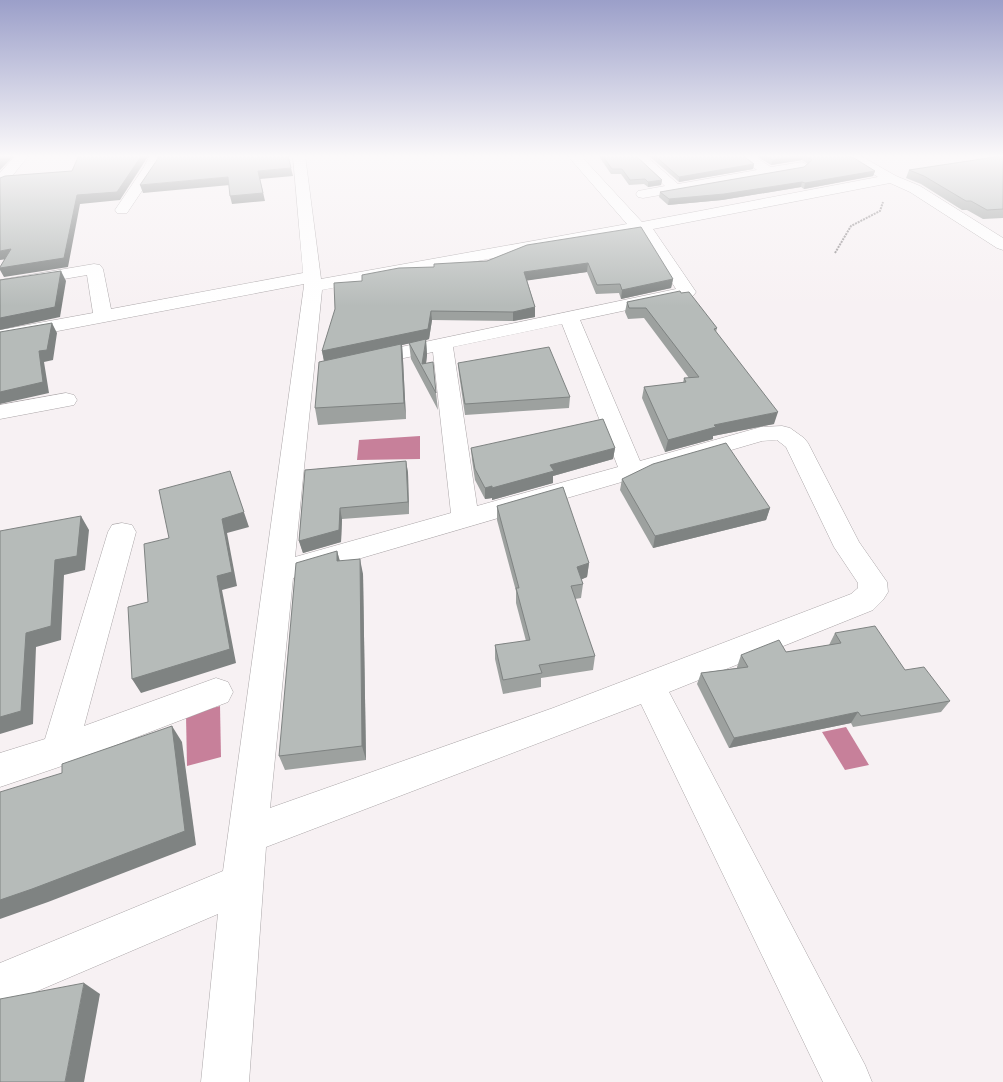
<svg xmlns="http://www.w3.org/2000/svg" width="1003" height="1082" viewBox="0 0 1003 1082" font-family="'Public Sans',sans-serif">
  <rect width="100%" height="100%" fill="#f7f1f3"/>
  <g fill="#c7809a">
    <path d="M420,436V459L357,460L359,440Z"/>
    <path d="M220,706L221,757L187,766L186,715Z"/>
    <path d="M846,727L869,765L845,770L822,732Z"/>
  </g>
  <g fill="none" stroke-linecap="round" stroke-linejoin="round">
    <g stroke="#aba6a8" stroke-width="1">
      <g id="minor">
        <path d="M16,155H29L5,185L0,186V173Z"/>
        <path d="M150,155H162L158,167L127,213H117L115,210L144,167Z"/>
        <path d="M293,155H305L321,279L627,224L567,155H580L642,222L878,177L844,155H859L896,176L920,186L1003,238V250L997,248L910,192L890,183L653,229L696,292L693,296L580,320L640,461L761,427L782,426L790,428L804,438L808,443L859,542L887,582L888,592L883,600L873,610L669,692L865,1065L872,1082H823L641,704L266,847L249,1082H201L218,914L0,1007V963L223,871L304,286V284L0,342V330L93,313L87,275L0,290V280L94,264L100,265L103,269L111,309L303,273ZM639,231L676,289L358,356L355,360L358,364L365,366L433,352L451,513L295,557L322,290ZM562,324L618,467L477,506L453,347ZM777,440L786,447L834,547L858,583V588L851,594L553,708L270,808L293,578L762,441Z"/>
        <path d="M632,155H645L678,184L757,170L738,155H752L771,167L802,162L809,166L802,170L643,198L638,197L636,194L638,191L665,186Z"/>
        <path d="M66,393L74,395L77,400L74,405L0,419V405Z"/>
        <path d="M122,523L132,525L136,532L84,726L216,678L228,682L233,692L228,702L59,767L0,787V753L45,739L108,532L112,525Z"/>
      </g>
    </g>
    <path stroke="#918d8f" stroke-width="2" stroke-dasharray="2 1" stroke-linecap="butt" d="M835,253L851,226L880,211L883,202"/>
    <use href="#minor" fill="#fff" fill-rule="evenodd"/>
  </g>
  <g fill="#9da19f">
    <path d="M598,155H635L662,180L661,185L648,187L644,184L629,185L621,174H611Z"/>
    <path d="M648,155H742L754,164L753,169L679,182Z"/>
    <path d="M755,155H844L875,171L873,176L804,189L801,187L722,200L668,205L659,197L660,192L804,167L808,164L802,160L771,165Z"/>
    <path d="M1003,156V218L983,219L967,210H962L921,184L906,178L909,170Z"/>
    <path d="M527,245L673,279L671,288L621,299L619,293L596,294L587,272L527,280L535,307V317L513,321L432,320L429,339L426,340L427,355L426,363L436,393L438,410L411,359L409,343L402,345L403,360L406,419L318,425L315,408L324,361L322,351L362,281L434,267L487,261Z"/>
    <path d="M681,293L717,328L716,332L774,424L713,436V439L665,452L642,398L644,387L683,383L684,378H689L644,318L628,319L625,312L627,302Z"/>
    <path d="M458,363L570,397L569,408L465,415L459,374Z"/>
    <path d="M471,448H615L613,459L553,476V483L492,500V498L485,499L475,480L472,460Z"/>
    <path d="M406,461L408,473L409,514L342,519L341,542L303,553L299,541L305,470Z"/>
    <path d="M622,479L770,508L766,520L653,548L620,490Z"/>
    <path d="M497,506L589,563L587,577L581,579L583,584L581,598L575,599L595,656L593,670L541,678V687L503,694L495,659V645L526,641L516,603V591L497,520Z"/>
    <path d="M337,551L340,561L363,574L366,760L285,770L279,756Z"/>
    <path d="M835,633L905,670L950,701L941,712L853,727L851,723L729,748L697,684L701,673L737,668V667L741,655L786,652L829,645Z"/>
  </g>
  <g fill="#7f8382">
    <path d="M4,155H15L0,170V159Z"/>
    <path d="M142,155H149L120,200L80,204L68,267L4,277L0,270V268L77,195Z"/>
    <path d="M803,155L802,160L771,165L773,160Z"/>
    <path d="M754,164L753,169L679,182V177Z"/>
    <path d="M291,168L293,176L260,179L265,201L232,204L230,196L258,171Z"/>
    <path d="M875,171L873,176L804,189L805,183Z"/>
    <path d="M228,177L230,185L143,193L140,185Z"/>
    <path d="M662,180L661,185L648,187V182Z"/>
    <path d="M802,182L801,187L722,200L668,205L669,199Z"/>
    <path d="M11,249L15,258L0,260V251Z"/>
    <path d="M588,263L587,272L524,281V272Z"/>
    <path d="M61,271L66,281L60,317L0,330V318Z"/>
    <path d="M673,279L671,288L621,299L622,290Z"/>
    <path d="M535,307V317L513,321V312Z"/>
    <path d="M431,311L432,320L429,339L426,340L427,355L425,372L422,364L426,340L402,345L403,360L406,419L404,403L324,361L322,351Z"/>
    <path d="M52,323L57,333L53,360L44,362L49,393L0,404V392L39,351Z"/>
    <path d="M778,412L774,424L713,436V439L665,452L668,440L714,425Z"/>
    <path d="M615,448L613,459L553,476V483L492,500V488L550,465Z"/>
    <path d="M406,461L408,473L409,514L408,502Z"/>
    <path d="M230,471L249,527L227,533L237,586L222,590L236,663L141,693L132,679L217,576L222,519Z"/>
    <path d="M492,486V498L485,499V488Z"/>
    <path d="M340,508L342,519L341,542L303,553L299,541Z"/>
    <path d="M770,508L766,520L653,548L655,536Z"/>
    <path d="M81,516L89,530L85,570L64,575L61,640L36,647L33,724L0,734V717L26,633L55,560Z"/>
    <path d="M337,551L341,566L337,561Z"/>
    <path d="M360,559L363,574L366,760L362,746Z"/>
    <path d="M589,563L587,577L576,582L577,567Z"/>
    <path d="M858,712L851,723L729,748L734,738Z"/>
    <path d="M172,726L182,742L196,845L48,902L0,919V900Z"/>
    <path d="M84,983L100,994L84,1082H65Z"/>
  </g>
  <g fill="#b6bbb9" stroke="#7f8382">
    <path d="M0,155H4L0,159Z"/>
    <path d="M79,155H142L117,192L77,195L64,258L0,268V267L11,249L0,251V178L5,176L72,171Z"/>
    <path d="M159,155H288L291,168L258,171L263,193L230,196L228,177L140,185L157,160Z"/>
    <path d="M602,155H635L662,180L648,182L645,179L630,180L622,169H612Z"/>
    <path d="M654,155H742L754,164L679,177Z"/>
    <path d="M764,155H844L854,158L875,171L805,183L802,182L724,194L669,199L660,192L804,167L812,160L803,155L773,160Z"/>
    <path d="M1001,156H1003V209L987,210L971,201H966L924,176L909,170Z"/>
    <path d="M641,227L673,279L622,290L620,284L597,285L588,263L524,272L535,307L513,312L431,311L428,329L322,351L335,309L334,283L362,281V275L399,268L434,267V264L487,261L527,245Z"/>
    <path d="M61,271L55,307L0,318V280Z"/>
    <path d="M680,291L681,293L689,292L717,328L714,329L778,412L714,425L716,427L668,440L644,387L686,382L684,378L699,377L646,308H629L627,302Z"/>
    <path d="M52,323L47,350L39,351L43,382L0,392V332Z"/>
    <path d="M426,339L422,364L433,362L436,393L409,343Z"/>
    <path d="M401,344L404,403L315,408L319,362Z"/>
    <path d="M549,347L570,397L465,404L458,363Z"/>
    <path d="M603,419L615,448L550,465L554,471L492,488V486L485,488L475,469L471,448Z"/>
    <path d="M726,443L770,508L655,536L622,479L653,464Z"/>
    <path d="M406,461L408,502L340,508L339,530L299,541L305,470Z"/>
    <path d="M230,471L244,512L222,519L232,572L217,576L230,649L132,679L128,607L148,602L144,544L169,538L159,490Z"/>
    <path d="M563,487L589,563L577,567L583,584L571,586L595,656L539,665L542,673L503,680L495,645L530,640L516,588H519L497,506Z"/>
    <path d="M81,516L77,556L55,560L51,626L26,633L21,711L0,717V531Z"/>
    <path d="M337,551V561L360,559L362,746L279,756L296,563Z"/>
    <path d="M875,626L905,670L924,667L950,701L861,716L858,712L734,738L701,673L748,667L741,655L779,640L786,652L841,643L835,633Z"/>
    <path d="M172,726L185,831L32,889L0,900V792L62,773V764Z"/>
    <path d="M84,983L65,1082H0V999Z"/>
  </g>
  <linearGradient id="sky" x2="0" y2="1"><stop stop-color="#9b9fc9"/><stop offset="0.51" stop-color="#fbf9fa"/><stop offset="1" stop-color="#fbf9fa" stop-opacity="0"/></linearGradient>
  <rect width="1003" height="306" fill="url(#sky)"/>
</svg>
